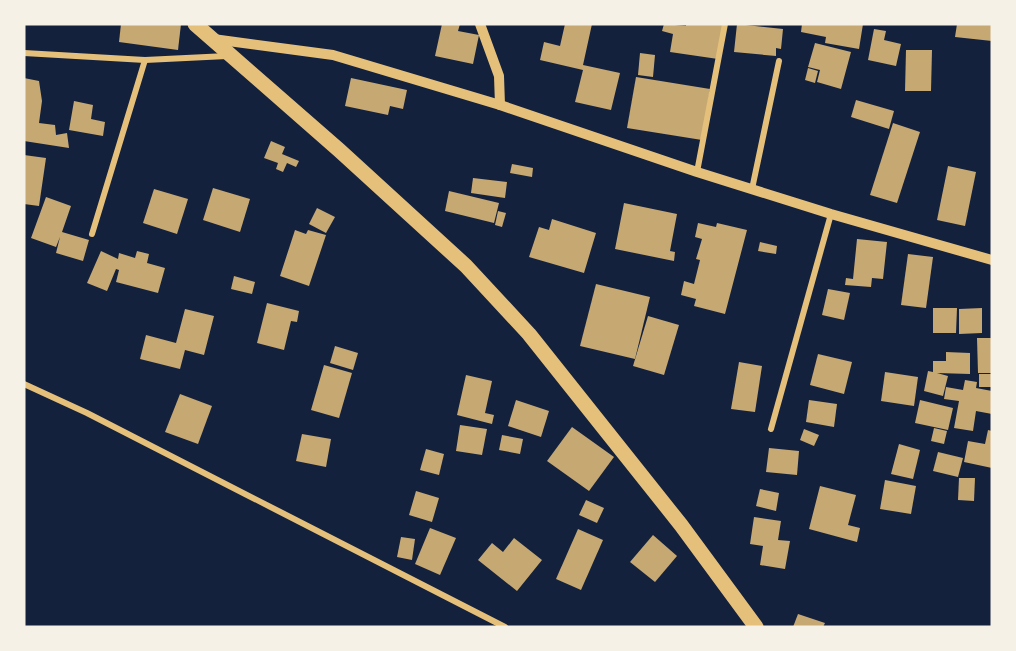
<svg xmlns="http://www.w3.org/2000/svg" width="1016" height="651" viewBox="0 0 1016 651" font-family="'PT Sans',sans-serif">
  <rect width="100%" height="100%" fill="#14213d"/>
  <g fill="#c6a872">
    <path d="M121,24H181L178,50L119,42Z"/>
    <path d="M442,24H460L458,31L479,35L473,64L435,56Z"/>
    <path d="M565,24H592L583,65L620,73L611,110L575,102L583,70L540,60L544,42L560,46Z"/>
    <path d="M664,24L686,26V24H724L718,59L670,52L673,34L662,31Z"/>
    <path d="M737,24L783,29L781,49L776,48V56L734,52Z"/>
    <path d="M802,24H863L859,49L825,43L826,37L801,32Z"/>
    <path d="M957,24H992V41L955,37Z"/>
    <path d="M874,29L886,31L884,40L901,44L896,66L868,60Z"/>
    <path d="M815,43L851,52L841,89L817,82L820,70L808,67Z"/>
    <path d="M906,50H932L931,91H905Z"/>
    <path d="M640,53L655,55L653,77L638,75Z"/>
    <path d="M808,68L818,71L815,83L805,80Z"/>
    <path d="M636,77L710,89L702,140L627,128Z"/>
    <path d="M24,78L39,81L42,101L39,123L55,125L56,135L67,133L69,148L24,141Z"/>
    <path d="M351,78L407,90L403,109L390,106L388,115L345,106Z"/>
    <path d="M856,100L894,111L889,129L851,117Z"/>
    <path d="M74,101L93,105L91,119L105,122L103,136L69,130Z"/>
    <path d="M893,123L920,132L897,203L870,195Z"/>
    <path d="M271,141L285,147L282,154L299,161L296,167L287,163L283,172L276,169L278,163L264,158Z"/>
    <path d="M24,155L46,158L39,206L24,204Z"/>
    <path d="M512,164L533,168L532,177L510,173Z"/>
    <path d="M948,166L976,172L965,226L937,220Z"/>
    <path d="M473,178L507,182L505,198L471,193Z"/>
    <path d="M213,188L250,199L240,232L203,220Z"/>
    <path d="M154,189L188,199L177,234L143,223Z"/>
    <path d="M449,191L499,203L494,223L445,211Z"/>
    <path d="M46,197L71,206L62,232L89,240L83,261L56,253L60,237L56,247L31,238Z"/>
    <path d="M624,203L677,214L670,251L675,252L674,261L615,249Z"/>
    <path d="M317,208L335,217L326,233L309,224Z"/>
    <path d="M498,211L506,213L502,227L495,225Z"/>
    <path d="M552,219L596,233L584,273L529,257L539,227L549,230Z"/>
    <path d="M698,223L716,227L717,223L747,230L725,314L694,306L696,299L681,295L684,281L694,284L700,260L696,259L702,239L695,237Z"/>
    <path d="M295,230L306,234L308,230L326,235L309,286L280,276Z"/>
    <path d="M857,239L887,242L883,279L872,278L871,287L845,285L846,278L853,279Z"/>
    <path d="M760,242L777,246L776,254L758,251Z"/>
    <path d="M101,251L118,259L119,253L135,258L137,251L149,254L147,263L165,268L158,293L116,282L119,270L116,269L107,291L87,283Z"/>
    <path d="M908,254L933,257L926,308L901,305Z"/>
    <path d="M234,276L255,282L252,294L231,289Z"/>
    <path d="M596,284L650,297L635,359L580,346Z"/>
    <path d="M828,289L850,293L844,320L822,315Z"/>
    <path d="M267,303L299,311L297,322L291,321L284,350L257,343Z"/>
    <path d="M933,308H957L956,333H933Z"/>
    <path d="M982,308V333L959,334V309Z"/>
    <path d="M185,309L214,316L204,355L185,350L180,369L140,359L146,335L176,343Z"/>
    <path d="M648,316L679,325L664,375L633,366Z"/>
    <path d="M977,338H992V373H978Z"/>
    <path d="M335,346L358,353L353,370L330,363Z"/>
    <path d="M946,352L970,353V374L937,373L948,376L943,396L924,391L928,371L933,372V361H946Z"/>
    <path d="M818,354L852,362L844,394L810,385Z"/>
    <path d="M739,362L762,366L755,412L731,409Z"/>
    <path d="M324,365L352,373L339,418L311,410Z"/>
    <path d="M885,372L918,377L914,406L881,401Z"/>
    <rect x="979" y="374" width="13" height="13"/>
    <path d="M466,375L492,381L485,413L494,415L492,424L457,415Z"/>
    <path d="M965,380L977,382L976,388L992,391V414L976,411L973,431L954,428L959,401L944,399L946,387L963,390Z"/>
    <path d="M180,394L212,406L198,444L165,432Z"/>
    <path d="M516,400L549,411L541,437L508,426Z"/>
    <path d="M809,400L837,404L834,427L806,422Z"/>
    <path d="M920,400L953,408L948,430L915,423Z"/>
    <path d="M460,425L487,429L482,455L456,451Z"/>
    <path d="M572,427L614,457L589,491L547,461Z"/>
    <path d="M934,428L947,431L944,444L931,441Z"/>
    <path d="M804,429L819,435L814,446L800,440Z"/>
    <path d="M988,430L992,431V468L964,462L968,441L985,444Z"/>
    <path d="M302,434L331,439L326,467L296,461Z"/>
    <path d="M502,435L523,439L520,454L499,450Z"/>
    <path d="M899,444L920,450L913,479L891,474Z"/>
    <path d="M769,448L799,451L797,475L766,472Z"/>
    <path d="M426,449L444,454L439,475L420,470Z"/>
    <path d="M938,452L963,458L958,477L933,471Z"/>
    <path d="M959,478H975L974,501L958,500Z"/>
    <path d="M885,480L916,486L911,514L880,509Z"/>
    <path d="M820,486L856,495L848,525L860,528L857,542L809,529Z"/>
    <path d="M760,489L779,493L776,511L756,506Z"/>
    <path d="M416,491L439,498L432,522L409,515Z"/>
    <path d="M586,500L604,508L597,523L579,515Z"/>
    <path d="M754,517L781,521L778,540L790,541L785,569L760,565L763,546L750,544Z"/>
    <path d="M430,528L456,538L440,575L415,564Z"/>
    <path d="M578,529L603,540L581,590L556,579Z"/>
    <path d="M653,535L677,556L655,582L630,562Z"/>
    <path d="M401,537L415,539L412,560L397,557Z"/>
    <path d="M514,538L542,560L517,591L478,560L492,543L503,552Z"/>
    <path d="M798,614L825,623L823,627H793Z"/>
  </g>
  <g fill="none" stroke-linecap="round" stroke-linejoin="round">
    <g stroke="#e5c07b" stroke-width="6">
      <path d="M24,53L145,60L227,56"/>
      <path d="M697,172L725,24"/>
      <path d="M752,189L779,61"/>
      <path d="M92,234L145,60"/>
      <path d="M24,384L87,413L505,627"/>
      <path d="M771,429L831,214"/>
    </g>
    <g stroke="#e5c07b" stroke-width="10">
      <path d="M480,24L499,76L500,105"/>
      <path d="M213,39L333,55L500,105L697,172L831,214L992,260"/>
    </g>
    <path stroke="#e5c07b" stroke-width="15" d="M195,24L339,150L466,266L529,334L681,525L756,627"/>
  </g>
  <rect width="1016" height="651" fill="none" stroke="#f6f1e7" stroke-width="51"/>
</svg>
